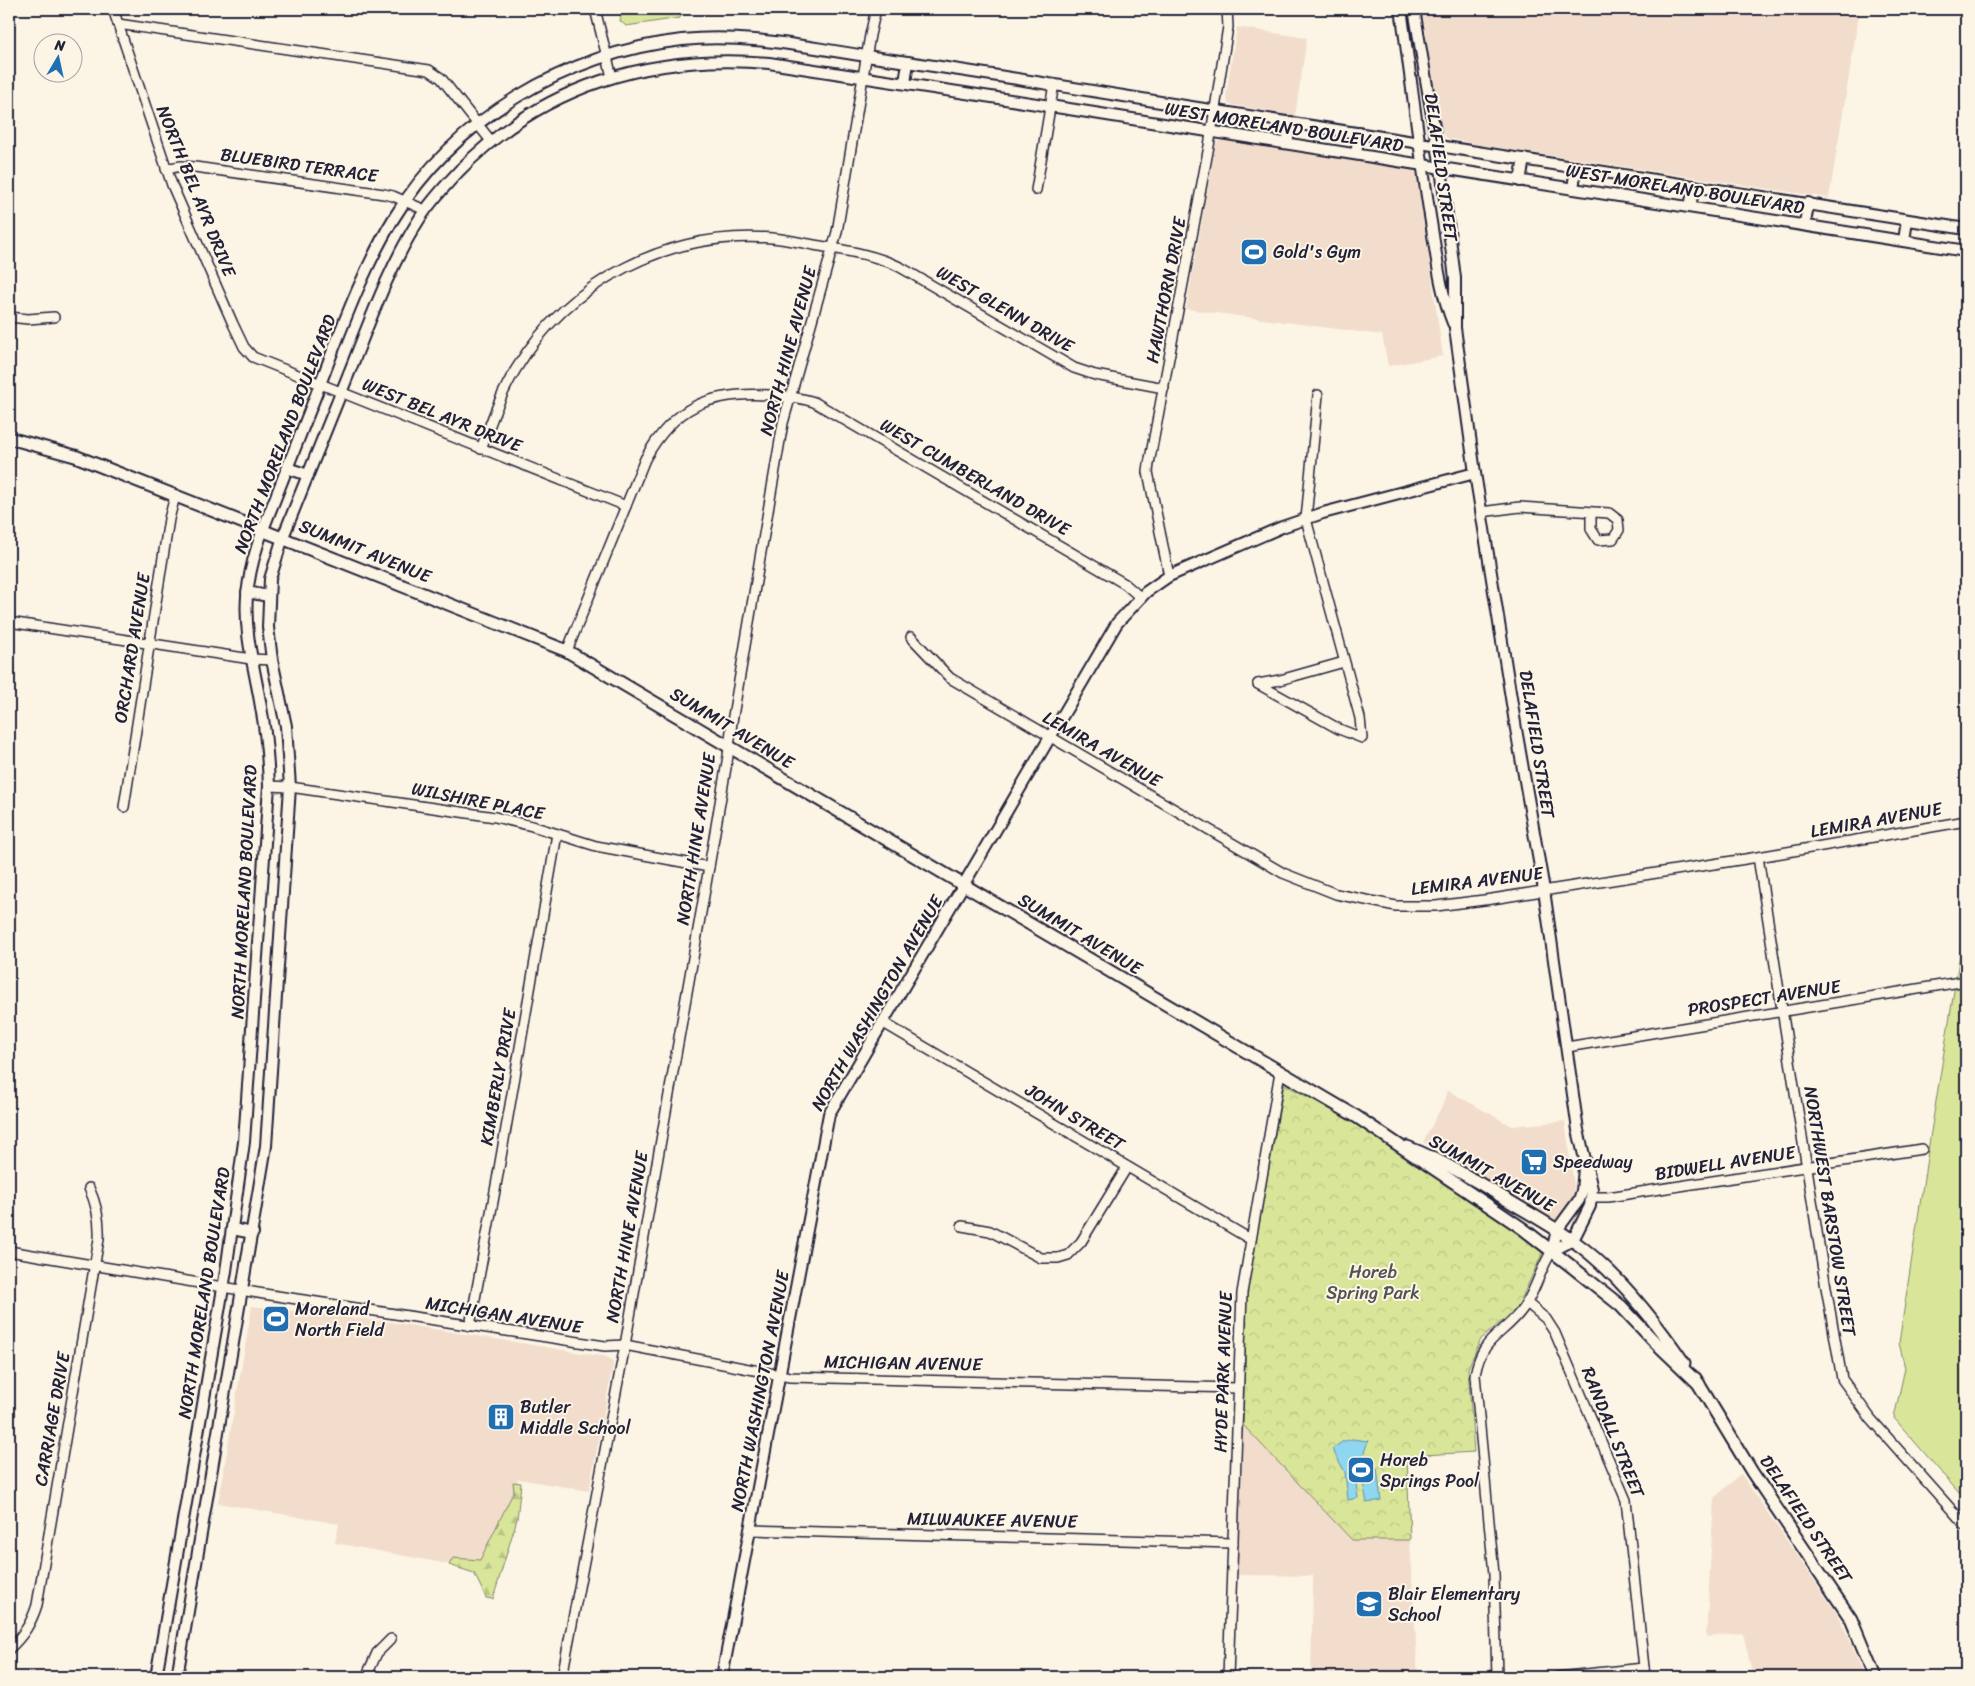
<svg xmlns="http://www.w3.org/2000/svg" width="1975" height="1686" viewBox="0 0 1975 1686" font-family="Sriracha,sans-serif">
  <defs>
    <pattern id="forest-firs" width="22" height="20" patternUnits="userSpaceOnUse" patternTransform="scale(1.25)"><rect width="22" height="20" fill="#d9e699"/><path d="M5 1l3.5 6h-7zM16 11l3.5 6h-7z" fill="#bac585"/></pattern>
    <pattern id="park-crowns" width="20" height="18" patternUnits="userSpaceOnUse" patternTransform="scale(1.25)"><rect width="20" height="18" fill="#d9e699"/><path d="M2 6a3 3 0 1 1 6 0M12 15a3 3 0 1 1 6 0" fill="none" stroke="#bac585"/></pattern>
  </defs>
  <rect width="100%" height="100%" fill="#fcf5e5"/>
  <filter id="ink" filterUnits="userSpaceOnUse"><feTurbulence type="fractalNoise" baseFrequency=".02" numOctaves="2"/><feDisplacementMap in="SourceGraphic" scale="10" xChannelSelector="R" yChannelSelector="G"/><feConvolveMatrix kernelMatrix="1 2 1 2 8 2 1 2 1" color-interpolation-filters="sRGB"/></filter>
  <g filter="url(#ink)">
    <g fill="#f2ddcc">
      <path d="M1422,9H1860L1829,198L1475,144L1447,138L1442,132Z"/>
      <path d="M1237,27L1307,38L1295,116L1228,104L1226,94Z"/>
      <path d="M1221,138L1413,168L1417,176L1443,356L1388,366L1382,335L1186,309L1215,148L1216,144Z"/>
      <path d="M1447,1090L1512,1126L1565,1121L1575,1193L1560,1220L1554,1219L1423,1142L1443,1104Z"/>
      <path d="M252,1306L390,1322L607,1357L612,1360L613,1365L589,1491L518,1479L501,1574L335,1543L339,1524L218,1503Z"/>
      <path d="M1243,1425L1352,1540H1410L1418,1677H1311L1313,1576L1237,1575Z"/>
      <path d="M1741,1474L1836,1612L1852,1645L1865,1677H1753L1743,1633L1706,1637L1714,1498Z"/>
    </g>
    <g fill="#d9e699" stroke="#7e846a">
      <path d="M622,9H683L680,18L626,26L620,21Z"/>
      <path d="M1966,917V1487L1959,1493L1894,1418L1905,1368L1899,1343L1930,1138Z"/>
    </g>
    <path fill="url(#forest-firs)" stroke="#7e846a" d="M513,1482L521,1483L517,1519L493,1599L486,1598L474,1573L449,1565L453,1558L480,1560L514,1491Z"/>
    <path fill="url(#park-crowns)" stroke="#7e846a" d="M1284,1084L1352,1121L1544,1250L1519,1304L1508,1316L1481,1339L1468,1368L1474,1452L1407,1456L1410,1540H1352L1243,1425L1247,1291Z"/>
    <path fill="#8fd6f1" stroke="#638ea8" d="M1352,1439L1368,1441L1359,1467L1361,1469L1377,1468L1381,1500L1367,1503L1363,1483L1356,1484L1358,1498L1348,1500L1345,1472L1332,1449L1342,1442Z"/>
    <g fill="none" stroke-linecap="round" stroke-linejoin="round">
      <g stroke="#22223b" stroke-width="12">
        <g id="minor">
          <path d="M113,9L172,185L233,324L244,347L253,357L626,506"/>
          <path d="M595,9L612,77"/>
          <path d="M118,24L429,70L441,78L491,141"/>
          <path d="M166,169L181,166L195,167L384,194L393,196L425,210"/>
          <path d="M1036,190L1054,84"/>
          <path d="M9,317L28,319L54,317"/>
          <path d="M481,449C491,422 501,393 516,369C569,281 669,230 772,238C784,239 797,242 809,244C841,250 871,253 900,267L1074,368L1095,375L1164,388"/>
          <path d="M1481,512L1520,507L1609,513L1618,520L1619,530L1613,539L1598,540L1591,529V512"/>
          <path d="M1169,576L1148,472L1149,464L1209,146L1228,27L1227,9"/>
          <path d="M9,622L251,659L272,660"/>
          <path d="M911,637L950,678L1283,873L1336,894L1396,906H1436L1492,899L1758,857L1966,821"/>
          <path d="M567,651L645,459C674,406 711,391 769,395C785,396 799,397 814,402L1125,584L1140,597"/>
          <path d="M1258,684L1339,729L1362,738L1360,718L1306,519L1318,395"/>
          <path d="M1258,684L1280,680L1344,662"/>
          <path d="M269,786L290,787L495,817L532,826L596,846L709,867"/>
          <path d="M124,807L169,519L175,496"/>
          <path d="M1758,857L1823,1270L1842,1379L1871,1419L1966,1526"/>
          <path d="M882,1022L1250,1239"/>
          <path d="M1567,1047L1966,981"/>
          <path d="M1592,1197H1608L1922,1149"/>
          <path d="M962,1226L990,1231L1041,1258H1058L1068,1255L1081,1242L1127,1167"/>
          <path d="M9,1251L264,1294L605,1346L625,1345L790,1377L1237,1388"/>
          <path d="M1527,1303L1546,1319L1555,1333L1626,1500L1645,1677"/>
          <path d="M470,1326L497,1180L557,834"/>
          <path d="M750,1530L1233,1543"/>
          <path d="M9,1649C23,1636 31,1624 37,1605L99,1239C100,1220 97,1205 89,1188"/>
          <path d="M366,1677L377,1653L391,1639"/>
          <path d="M562,1677L625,1345L709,867L728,756L732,722L783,423L837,232L870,35L876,9"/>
          <path d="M1228,1677L1242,1293L1280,1072"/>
          <path d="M1497,1677L1494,1574L1475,1375C1482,1335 1504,1336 1524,1307C1536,1290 1540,1269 1552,1251"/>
          <path d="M1557,1677L1644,1668"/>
        </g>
      </g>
      <g stroke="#22223b" stroke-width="14">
        <g id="tertiary">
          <path d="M1401,9C1411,78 1419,147 1430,216C1436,251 1439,289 1453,323"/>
          <path d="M1414,9L1441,168L1455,278V328L1475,473L1516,729L1544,890L1578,1130L1592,1189L1590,1206L1573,1240L1552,1251"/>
          <path d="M905,83L908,62"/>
          <path d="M1287,143L1291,122"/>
          <path d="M1356,154L1359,133"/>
          <path d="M1520,181L1524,159"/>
          <path d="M1573,189L1576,167"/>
          <path d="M1690,207L1694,186"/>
          <path d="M1805,225L1808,203"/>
          <path d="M1904,241L1907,220"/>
          <path d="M287,468L308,475"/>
          <path d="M247,592L268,596"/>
          <path d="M232,1229L253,1233"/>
          <path d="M1552,1251L1557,1230L1579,1200L1582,1191L1584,1168"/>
          <path d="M156,1677L226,1271L244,1142L269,786C268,759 266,733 261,707C255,670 244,635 247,596C250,561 262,531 275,499C286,471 297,443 308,415C334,350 358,277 394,218C455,118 567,53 682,40C746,33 810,48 873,57C977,72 1081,89 1185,106C1445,147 1706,188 1966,229"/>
          <path d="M177,1677L266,1146L290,787L286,726L272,660L268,627L270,579L283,537C307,477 331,418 355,358C374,310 392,262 420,218C431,201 445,186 459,171C543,85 651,53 769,63L1050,106L1966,251"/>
          <path d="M722,1677L829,1114L1117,623L1146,592L1169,576L1282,527L1323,513L1475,473"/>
        </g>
      </g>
      <g stroke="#22223b" stroke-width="15">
        <g id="secondary">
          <path d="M9,438L75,456L567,651L1357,1117L1522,1228L1571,1266L1621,1306L1653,1340L1699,1384"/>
          <path d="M1407,1147C1441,1160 1473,1179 1504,1198C1527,1212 1551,1225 1572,1240C1614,1269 1655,1321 1684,1363"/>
          <path d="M1695,1378L1752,1472L1851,1619L1875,1677"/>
        </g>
      </g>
      <use href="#minor" stroke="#fcf5e5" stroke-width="9"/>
      <use href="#tertiary" stroke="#fcf5e5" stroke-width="10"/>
      <use href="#secondary" stroke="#fcf5e5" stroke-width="11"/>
    </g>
  </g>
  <defs>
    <g id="stadium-square" transform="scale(1.4375)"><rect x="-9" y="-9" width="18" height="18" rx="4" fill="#1f6fb2" stroke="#fcf5e5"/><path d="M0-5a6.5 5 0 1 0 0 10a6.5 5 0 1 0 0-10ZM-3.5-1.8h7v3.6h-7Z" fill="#fff"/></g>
    <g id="supermarket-square" transform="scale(1.4375)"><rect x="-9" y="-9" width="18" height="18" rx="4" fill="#1f6fb2" stroke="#fcf5e5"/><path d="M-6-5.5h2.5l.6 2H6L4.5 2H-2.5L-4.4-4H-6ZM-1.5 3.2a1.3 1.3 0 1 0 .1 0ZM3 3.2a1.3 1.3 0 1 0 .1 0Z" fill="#fff"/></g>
    <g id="building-square" transform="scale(1.4375)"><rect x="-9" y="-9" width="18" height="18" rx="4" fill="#1f6fb2" stroke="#fcf5e5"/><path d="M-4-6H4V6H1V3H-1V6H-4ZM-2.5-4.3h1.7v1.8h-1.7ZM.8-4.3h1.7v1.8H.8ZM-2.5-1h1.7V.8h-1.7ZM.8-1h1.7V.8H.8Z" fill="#fff"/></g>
    <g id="school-square" transform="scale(1.4375)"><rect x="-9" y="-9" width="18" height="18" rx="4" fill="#1f6fb2" stroke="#fcf5e5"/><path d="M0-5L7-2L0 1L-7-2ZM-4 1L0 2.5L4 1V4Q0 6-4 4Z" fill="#fff"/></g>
  </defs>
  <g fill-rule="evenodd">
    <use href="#stadium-square" x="1254" y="252"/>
    <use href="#supermarket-square" x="1534" y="1162"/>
    <use href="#stadium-square" x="276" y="1319"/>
    <use href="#building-square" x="501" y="1417"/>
    <use href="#stadium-square" x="1361" y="1470"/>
    <use href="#school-square" x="1369" y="1604"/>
  </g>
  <g text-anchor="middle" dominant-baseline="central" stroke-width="4" stroke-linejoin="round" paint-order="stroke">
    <g font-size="18" fill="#22223b" stroke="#fcf5e5">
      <text transform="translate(1284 127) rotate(9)">WEST MORELAND BOULEVARD</text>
      <text transform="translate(299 165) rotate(8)">BLUEBIRD TERRACE</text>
      <text transform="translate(1441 167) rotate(82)">DELAFIELD STREET</text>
      <text transform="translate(1685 189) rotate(9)">WEST MORELAND BOULEVARD</text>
      <text transform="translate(196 191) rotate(68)">NORTH BEL AYR DRIVE</text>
      <text transform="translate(1166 290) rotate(-79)">HAWTHORN DRIVE</text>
      <text transform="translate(1005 309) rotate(30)">WEST GLENN DRIVE</text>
      <text transform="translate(788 351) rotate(-75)">NORTH HINE AVENUE</text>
      <text transform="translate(442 415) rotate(22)">WEST BEL AYR DRIVE</text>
      <text transform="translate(285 434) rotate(-69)">NORTH MORELAND BOULEVARD</text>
      <text transform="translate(975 477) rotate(30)">WEST CUMBERLAND DRIVE</text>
      <text transform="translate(365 551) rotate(22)">SUMMIT AVENUE</text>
      <text transform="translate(132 648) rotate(-81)">ORCHARD AVENUE</text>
      <text transform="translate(732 728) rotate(31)">SUMMIT AVENUE</text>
      <text transform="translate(1537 744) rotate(81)">DELAFIELD STREET</text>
      <text transform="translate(1102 749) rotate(30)">LEMIRA AVENUE</text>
      <text transform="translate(478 801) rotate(11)">WILSHIRE PLACE</text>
      <text transform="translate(1876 820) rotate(-10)">LEMIRA AVENUE</text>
      <text transform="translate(696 839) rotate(-81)">NORTH HINE AVENUE</text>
      <text transform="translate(1477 881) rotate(-7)">LEMIRA AVENUE</text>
      <text transform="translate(244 892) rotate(-87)">NORTH MORELAND BOULEVARD</text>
      <text transform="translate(1080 934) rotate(31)">SUMMIT AVENUE</text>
      <text transform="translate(1764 998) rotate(-9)">PROSPECT AVENUE</text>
      <text transform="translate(877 1003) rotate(-60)">NORTH WASHINGTON AVENUE</text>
      <text transform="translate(498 1077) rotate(-80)">KIMBERLY DRIVE</text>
      <text transform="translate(1075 1117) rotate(31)">JOHN STREET</text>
      <text transform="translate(1725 1163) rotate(-9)">BIDWELL AVENUE</text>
      <text transform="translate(1492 1173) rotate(29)">SUMMIT AVENUE</text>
      <text transform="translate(1830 1211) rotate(81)">NORTHWEST BARSTOW STREET</text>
      <text transform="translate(627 1237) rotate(-80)">NORTH HINE AVENUE</text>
      <text transform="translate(204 1293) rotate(-81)">NORTH MORELAND BOULEVARD</text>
      <text transform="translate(504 1315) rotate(9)">MICHIGAN AVENUE</text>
      <text transform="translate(903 1363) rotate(1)">MICHIGAN AVENUE</text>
      <text transform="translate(1223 1372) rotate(-88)">HYDE PARK AVENUE</text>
      <text transform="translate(760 1391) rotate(-79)">NORTH WASHINGTON AVENUE</text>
      <text transform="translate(52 1419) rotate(-80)">CARRIAGE DRIVE</text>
      <text transform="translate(1613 1432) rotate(68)">RANDALL STREET</text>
      <text transform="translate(1806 1519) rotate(56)">DELAFIELD STREET</text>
      <text transform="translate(992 1520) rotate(1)">MILWAUKEE AVENUE</text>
    </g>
    <g font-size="18" fill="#22223b" stroke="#fcf5e5" text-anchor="start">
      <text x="1273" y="252">Gold's Gym</text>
      <text x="1553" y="1162">Speedway</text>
      <text x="295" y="1309">Moreland<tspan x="295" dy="21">North Field</tspan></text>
      <text x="520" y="1407">Butler<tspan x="520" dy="21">Middle School</tspan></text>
      <text x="1380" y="1460">Horeb<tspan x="1380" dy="21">Springs Pool</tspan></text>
      <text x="1388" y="1594">Blair Elementary<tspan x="1388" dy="21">School</tspan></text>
    </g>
    <g font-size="18" fill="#505352" stroke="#fcf5e5">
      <text x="1373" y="1272">Horeb<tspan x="1373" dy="21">Spring Park</tspan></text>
    </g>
  </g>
  <rect width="1975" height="1686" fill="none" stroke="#fcf5e5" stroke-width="30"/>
  <rect x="15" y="15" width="1945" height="1656" fill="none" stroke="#22223b" stroke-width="2" filter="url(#ink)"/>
  <g transform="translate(58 58) rotate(9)"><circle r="24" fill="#fcf5e5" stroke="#a5a1a1"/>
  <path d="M0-4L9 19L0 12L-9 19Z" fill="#1f6fb2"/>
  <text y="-8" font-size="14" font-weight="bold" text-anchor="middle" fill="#22223b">N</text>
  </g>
</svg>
